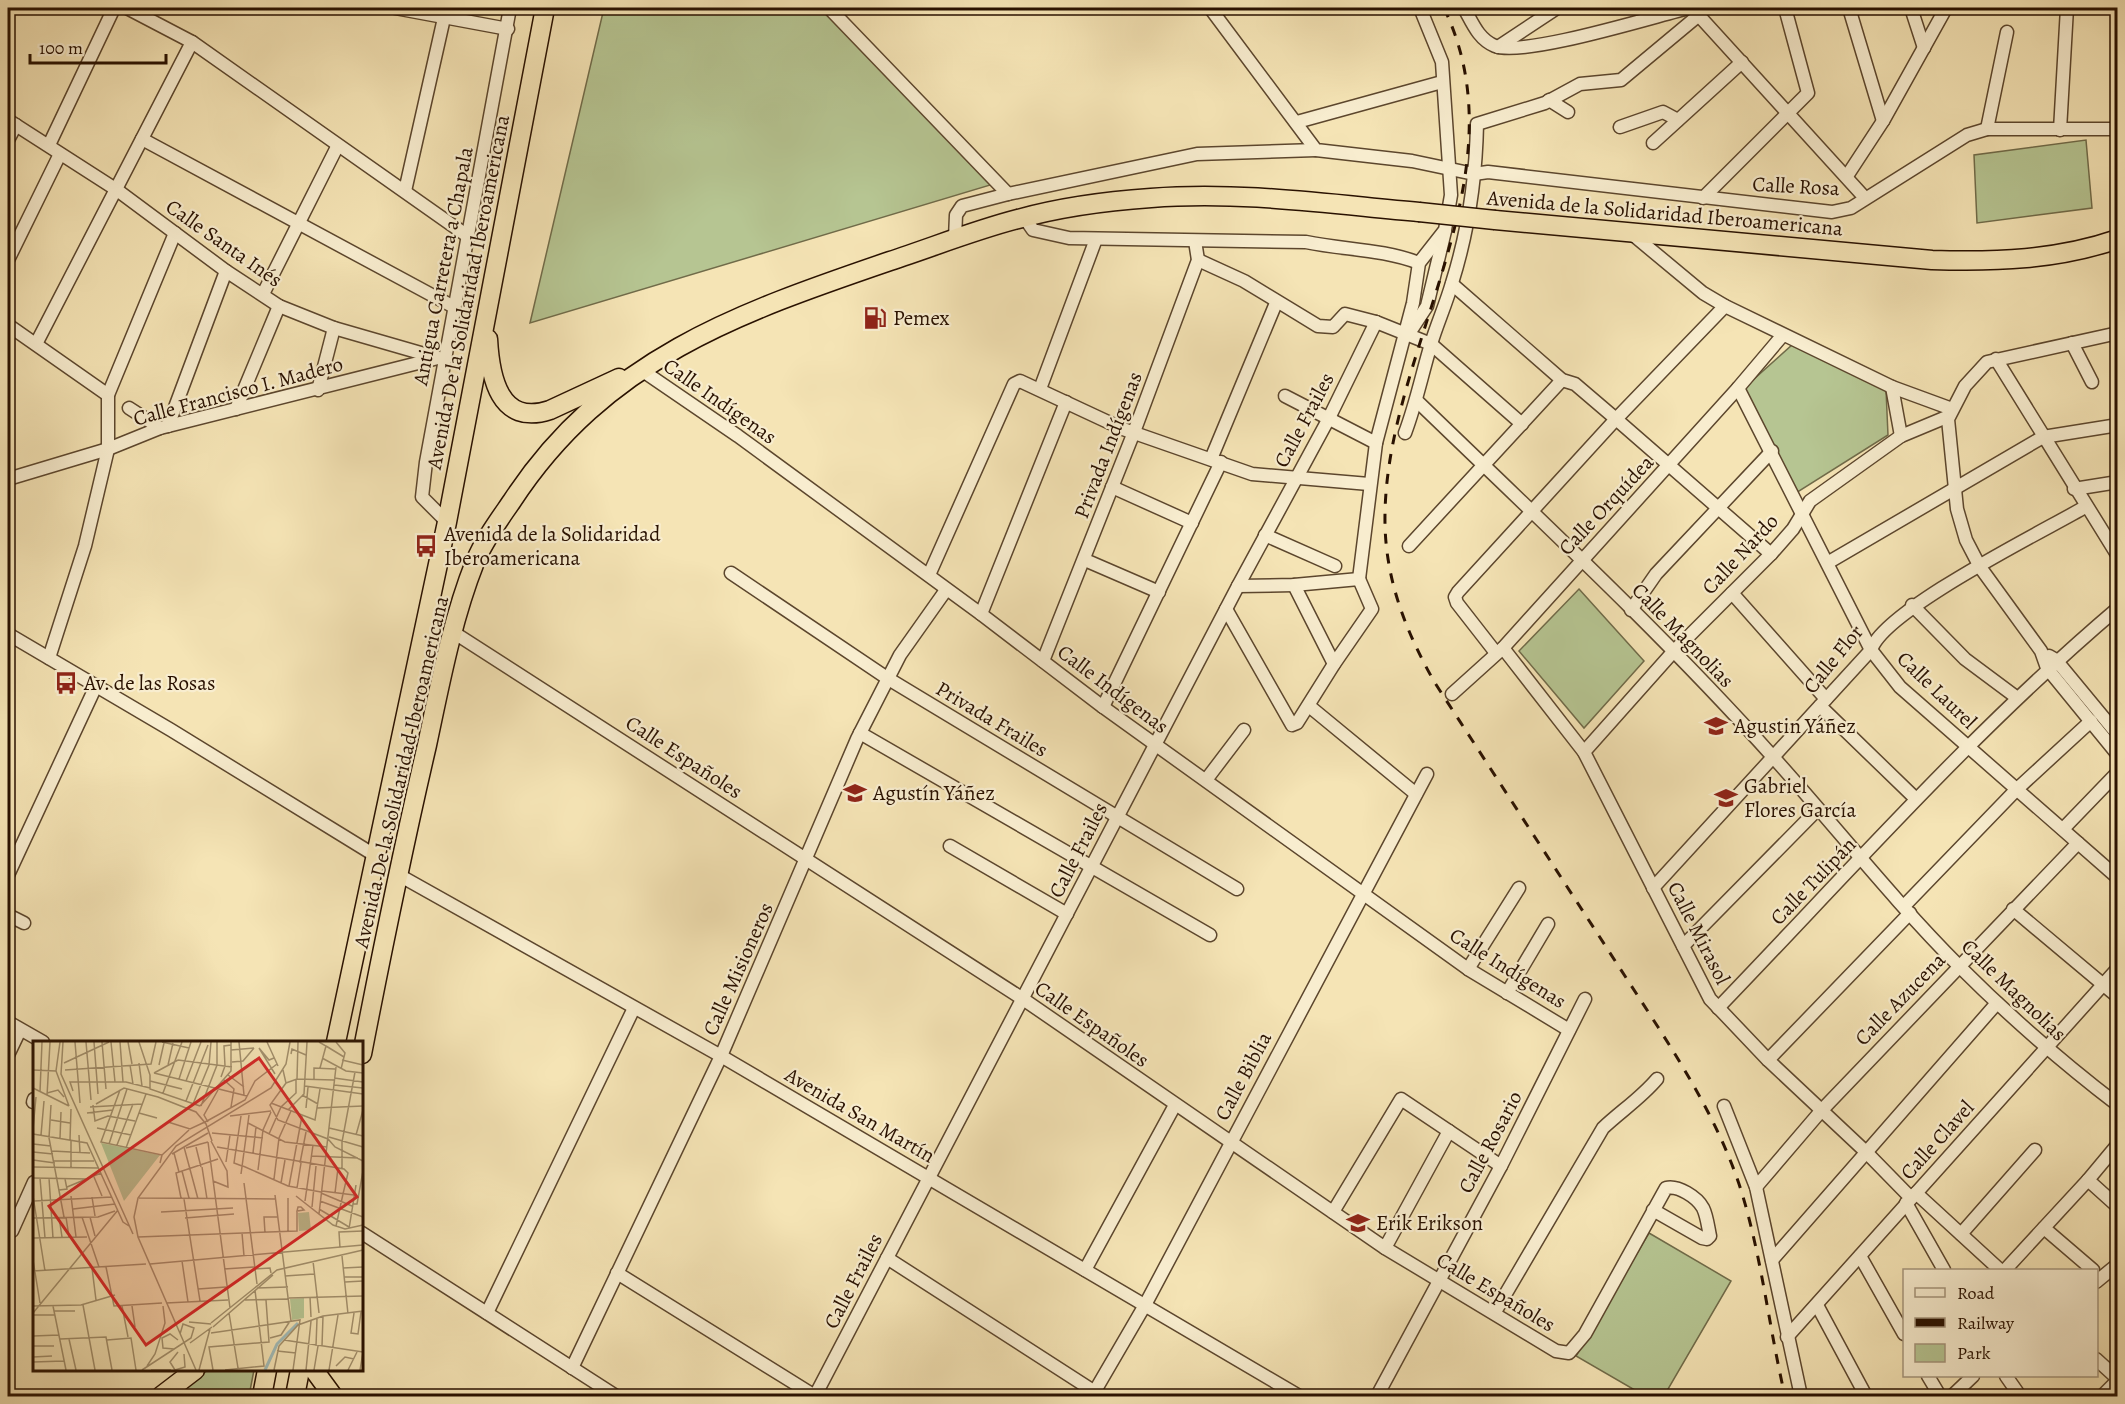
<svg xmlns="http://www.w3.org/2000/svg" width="2125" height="1404" viewBox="0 0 2125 1404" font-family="Alegreya,serif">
  <rect width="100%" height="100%" fill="#f5e4b5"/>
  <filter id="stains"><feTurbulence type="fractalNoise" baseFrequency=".00333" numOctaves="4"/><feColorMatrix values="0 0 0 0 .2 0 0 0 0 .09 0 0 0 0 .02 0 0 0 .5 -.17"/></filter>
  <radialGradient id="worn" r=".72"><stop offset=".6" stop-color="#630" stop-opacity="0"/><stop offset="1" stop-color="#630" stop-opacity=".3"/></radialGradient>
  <g fill="#b6c592" stroke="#706b49" stroke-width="1.5">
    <path d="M604,8H828L997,183L530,323Z"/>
    <path d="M2086,140L2092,208L1977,223L1974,155Z"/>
    <path d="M1792,345L1886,390L1888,435L1796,493L1744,388Z"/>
    <path d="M1579,589L1644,661L1584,728L1519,651Z"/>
    <path d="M1649,1233L1731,1281L1664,1396H1645L1576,1356Z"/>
    <path d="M208,1370H254L249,1396H173Z"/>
  </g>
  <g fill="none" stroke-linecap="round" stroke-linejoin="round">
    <g stroke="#5c462d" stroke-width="15">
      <g id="minor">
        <path d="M127,8L192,42L469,237"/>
        <path d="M395,8L508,29"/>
        <path d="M829,8L1008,194L962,206L956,215L955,238"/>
        <path d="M1210,8L1316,150L1412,161L1474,174L1488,172L1832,212L1851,208L1967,135L1987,129H2118"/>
        <path d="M1464,8C1472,22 1478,39 1495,46C1524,57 1652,17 1689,8"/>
        <path d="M1692,8L1865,198"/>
        <path d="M1849,8L1883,121"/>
        <path d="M1911,8L1924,48"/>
        <path d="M8,12L10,8"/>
        <path d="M1498,47L1557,8"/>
        <path d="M1549,100L1568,112"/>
        <path d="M8,120L117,190L226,271L279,306L334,328L438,358"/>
        <path d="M1297,122L1442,82"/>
        <path d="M1620,127L1663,112L1678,120"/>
        <path d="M1987,129L2007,32"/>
        <path d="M2060,130L2067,8"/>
        <path d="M142,139L454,307"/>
        <path d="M8,140L16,125"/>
        <path d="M1653,143L1742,62"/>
        <path d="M49,145L114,8"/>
        <path d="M1847,176L1883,121L1946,8"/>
        <path d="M405,191L444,18"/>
        <path d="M1008,194L1197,154L1316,150"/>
        <path d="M1703,198L1808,93L1785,8"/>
        <path d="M1024,217L1033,230L1069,238L1306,242C1345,250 1382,249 1419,263"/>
        <path d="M1632,234L1703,293L1725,306L1892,387L1952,409"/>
        <path d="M8,260L60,154"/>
        <path d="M1198,260L1244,281L1318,326L1333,327L1345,314L1376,322L1431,344L1522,424"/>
        <path d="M1452,284L1562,380L1575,384L1616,419L1771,554"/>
        <path d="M263,294L337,147"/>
        <path d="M8,325L108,395"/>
        <path d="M2118,333L1987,362L1965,386L1948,419L1957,509L1966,540L1980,567L2041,651L2047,668L2118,755"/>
        <path d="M1408,335L1427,306L1445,231"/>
        <path d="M2072,343L2092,382"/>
        <path d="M36,344L192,42"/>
        <path d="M1996,359L2118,556"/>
        <path d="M640,369L738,436L981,614L1103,707L1468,969L1569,1030"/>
        <path d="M1892,387L1901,436"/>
        <path d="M1738,388L1871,650L1900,687L2118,878"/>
        <path d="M1040,389L1096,239"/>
        <path d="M318,390L334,328"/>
        <path d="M1285,396L1376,443"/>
        <path d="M1417,401C1538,518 1662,633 1774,758C1836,827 1894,901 1960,967C2010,1017 2062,1062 2118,1105"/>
        <path d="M129,408L160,428"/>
        <path d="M236,409L279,306"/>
        <path d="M168,426L226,271"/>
        <path d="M1405,433C1416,404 1422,374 1431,344C1437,324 1446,304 1452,283C1468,232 1476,178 1477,124L1545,103L1580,84L1621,80L1699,15"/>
        <path d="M1211,459L1276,303"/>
        <path d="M8,479L108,449L160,428L438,358"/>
        <path d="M1112,487L1192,523"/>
        <path d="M2074,489L2118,482"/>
        <path d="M447,522L422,497L426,462L510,8"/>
        <path d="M1265,535L1335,566"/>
        <path d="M1409,546L1562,380"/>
        <path d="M1085,560L1159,592"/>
        <path d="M1829,562L2043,437L2118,425"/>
        <path d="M731,573L887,678L1237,889"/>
        <path d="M929,575L1014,384L1020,381L1123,429L1252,474L1369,484"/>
        <path d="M1359,579L1376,443L1413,303L1419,263L1445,230L1451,195L1442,62L1420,8"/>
        <path d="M1294,585L1334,664"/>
        <path d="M1238,586L1294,585L1359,579"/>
        <path d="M1732,593L1826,699"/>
        <path d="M1912,605L1965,659L2016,697"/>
        <path d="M1226,609L1292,725L1297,723L1334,664L1372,609L1359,579"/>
        <path d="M1631,610L1656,574L1772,451"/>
        <path d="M981,614L1066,402"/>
        <path d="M453,632L1023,999L1385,1248L1556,1351L1569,1353L1585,1334L1666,1188C1678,1185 1697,1197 1703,1208C1707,1216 1708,1227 1710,1236L1707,1239L1702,1238L1653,1210"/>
        <path d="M8,634L171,730L376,856"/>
        <path d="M1503,648L1584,752L1710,999L1768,1060L1866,1152L1911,1198"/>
        <path d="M1496,653L1457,603L1455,597L1458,592L1616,419L1725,306"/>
        <path d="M2049,656L2056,660L2118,735"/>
        <path d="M49,658L85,546L108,449V395L175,233"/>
        <path d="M1043,661L1134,432L1198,260L1195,241"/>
        <path d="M1452,694L1503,648L1738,388L1782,336"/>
        <path d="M1309,706L1416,794"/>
        <path d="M1820,706L1916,799"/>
        <path d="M1103,707L1221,462"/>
        <path d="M860,733L1210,935"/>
        <path d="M1584,752L1673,652L1771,554L1793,529L1810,501L1901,436L1949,416"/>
        <path d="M1206,780L1244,730"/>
        <path d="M2063,829L2118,772"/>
        <path d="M950,846L1067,914"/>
        <path d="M397,874L721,1056L1299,1396"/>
        <path d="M8,875L95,688"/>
        <path d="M1653,888L1871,650C1884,610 2042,532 2085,507"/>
        <path d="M1904,906L2016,790L2091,721"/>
        <path d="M2013,909L2118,997"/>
        <path d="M8,915L24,923"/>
        <path d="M1683,946L1817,810"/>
        <path d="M1468,969L1519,888"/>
        <path d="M1507,993L1548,924"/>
        <path d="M1718,1008C1849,872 1974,730 2118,608"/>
        <path d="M8,1022L43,1042"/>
        <path d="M8,1055L20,1030"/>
        <path d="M1768,1060L1910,913"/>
        <path d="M33,1102L34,1099"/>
        <path d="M1724,1106L1756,1187L1801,1396"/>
        <path d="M2088,1180L2118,1207"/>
        <path d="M1756,1187L1821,1111L2078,843"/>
        <path d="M1916,1193L2000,1270"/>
        <path d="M1906,1203L1944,1270"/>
        <path d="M1333,1212L1401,1099L1501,1166"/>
        <path d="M2044,1228L2093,1270"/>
        <path d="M12,1231L34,1182"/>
        <path d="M362,1233L616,1396"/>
        <path d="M1961,1234L2035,1150"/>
        <path d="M1385,1248L1449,1131"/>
        <path d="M1860,1256L1904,1334"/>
        <path d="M887,1258L1095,1392"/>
        <path d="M1772,1260L1997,1003"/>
        <path d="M1085,1270L1175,1105"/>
        <path d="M2005,1270L2088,1180L2118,1144"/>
        <path d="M617,1273L815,1396"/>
        <path d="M2096,1282L2118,1264"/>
        <path d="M1817,1305L1866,1396"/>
        <path d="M1495,1312L1603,1128C1621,1111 1641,1098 1657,1079"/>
        <path d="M487,1313L634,1008"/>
        <path d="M1787,1337L2118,968"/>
        <path d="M2096,1359L2118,1379"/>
        <path d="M572,1368L721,1056L857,739L900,655L946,590"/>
        <path d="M1928,1376L1940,1396"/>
        <path d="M2006,1376L2020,1396"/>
        <path d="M815,1396L1238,586L1328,420L1376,322"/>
        <path d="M1092,1396L1145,1305L1427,774"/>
        <path d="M1377,1396L1501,1166L1585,999"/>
        <path d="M1952,1396L1973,1376"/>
        <path d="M2102,1396L2118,1380"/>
      </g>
    </g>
    <g stroke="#291100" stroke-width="21">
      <g id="highway">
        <path d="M1495,220L1932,260C1995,262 2057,260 2118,239"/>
        <path d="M488,339C490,376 499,427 550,410L619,378"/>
        <path d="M336,1042L447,522L545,8"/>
        <path d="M362,1054C382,951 403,848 427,745C440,684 452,620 475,562C484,540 499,520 512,501C605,359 738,313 890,261C933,247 975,230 1018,219C1061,207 1107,201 1151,198C1240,191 1329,204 1419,212"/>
        <path d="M314,1370L333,1396"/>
        <path d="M161,1396L195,1370"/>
        <path d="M262,1396L267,1370"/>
        <path d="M295,1396L300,1370"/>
      </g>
    </g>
    <use href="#minor" stroke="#f8edcf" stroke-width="12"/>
    <use href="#highway" stroke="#f5e4b5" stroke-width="18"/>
    <path stroke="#291100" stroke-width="3" stroke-dasharray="10 10" stroke-linecap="butt" d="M1444,8C1526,179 1382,352 1385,524C1386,582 1407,634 1435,683L1658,1027C1691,1079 1722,1131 1741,1190C1762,1258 1769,1328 1785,1396"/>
    <g stroke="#291100" stroke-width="21" stroke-linecap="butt">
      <path id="highway-bridge" d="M1419,212L1495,220"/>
    </g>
    <use href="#highway-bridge" stroke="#f5e4b5" stroke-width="18"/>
  </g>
  <defs>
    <g id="fuel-bare" transform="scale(1.8)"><path d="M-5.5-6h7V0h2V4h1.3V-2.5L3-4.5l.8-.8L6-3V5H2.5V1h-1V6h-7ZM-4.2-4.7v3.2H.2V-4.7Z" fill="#8f2418" stroke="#f8edcf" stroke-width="2.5" paint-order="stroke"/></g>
    <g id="bus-bare" transform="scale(1.8)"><path d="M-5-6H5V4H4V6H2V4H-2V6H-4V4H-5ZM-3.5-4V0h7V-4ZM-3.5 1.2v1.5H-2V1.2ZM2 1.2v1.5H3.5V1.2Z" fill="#8f2418" stroke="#f8edcf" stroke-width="2.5" paint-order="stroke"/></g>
    <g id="school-bare" transform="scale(1.8)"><path d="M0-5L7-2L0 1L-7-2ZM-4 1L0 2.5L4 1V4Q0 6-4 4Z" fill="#8f2418" stroke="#f8edcf" stroke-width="2.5" paint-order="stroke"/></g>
  </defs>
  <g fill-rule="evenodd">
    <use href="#fuel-bare" x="875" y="318"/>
    <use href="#bus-bare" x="426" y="546"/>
    <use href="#bus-bare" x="66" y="683"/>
    <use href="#school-bare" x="1716" y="726"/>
    <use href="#school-bare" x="855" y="793"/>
    <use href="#school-bare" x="1726" y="798"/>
    <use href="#school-bare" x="1358" y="1223"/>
  </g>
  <g text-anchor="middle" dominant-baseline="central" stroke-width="4.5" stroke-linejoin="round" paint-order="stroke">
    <g font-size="21" fill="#291100" stroke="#f8edcf">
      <text transform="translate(1796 186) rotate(3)">Calle Rosa</text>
      <text transform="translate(1665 213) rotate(5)">Avenida de la Solidaridad Iberoamericana</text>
      <text transform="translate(224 243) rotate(35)">Calle Santa Inés</text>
      <text transform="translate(443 266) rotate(-79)">Antigua Carretera a Chapala</text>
      <text transform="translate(468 292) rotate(-79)">Avenida De la Solidaridad Iberoamericana</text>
      <text transform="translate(238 391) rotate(-15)">Calle Francisco I. Madero</text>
      <text transform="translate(720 401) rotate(35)">Calle Indígenas</text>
      <text transform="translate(1304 420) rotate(-62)">Calle Frailes</text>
      <text transform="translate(1108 445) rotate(-69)">Privada Indígenas</text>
      <text transform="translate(1606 505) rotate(-47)">Calle Orquídea</text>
      <text transform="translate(1740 554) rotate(-47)">Calle Nardo</text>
      <text transform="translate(1683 635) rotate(46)">Calle Magnolias</text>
      <text transform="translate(1833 659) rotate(-51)">Calle Flor</text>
      <text transform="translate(1113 689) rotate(37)">Calle Indígenas</text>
      <text transform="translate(1937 690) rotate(44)">Calle Laurel</text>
      <text transform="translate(992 719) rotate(31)">Privada Frailes</text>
      <text transform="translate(684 757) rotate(33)">Calle Españoles</text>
      <text transform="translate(401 772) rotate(-77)">Avenida De la Solidaridad Iberoamericana</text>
      <text transform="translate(1078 850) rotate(-63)">Calle Frailes</text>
      <text transform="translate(1813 881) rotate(-46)">Calle Tulipán</text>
      <text transform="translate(1699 933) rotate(63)">Calle Mirasol</text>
      <text transform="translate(1508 968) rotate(32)">Calle Indígenas</text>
      <text transform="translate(738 969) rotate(-66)">Calle Misioneros</text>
      <text transform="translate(2014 990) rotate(44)">Calle Magnolias</text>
      <text transform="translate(1900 999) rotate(-46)">Calle Azucena</text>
      <text transform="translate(1092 1024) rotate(35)">Calle Españoles</text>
      <text transform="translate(1243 1076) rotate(-62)">Calle Biblia</text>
      <text transform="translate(860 1115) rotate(30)">Avenida San Martín</text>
      <text transform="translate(1937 1140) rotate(-48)">Calle Clavel</text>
      <text transform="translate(1490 1142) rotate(-62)">Calle Rosario</text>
      <text transform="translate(853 1281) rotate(-63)">Calle Frailes</text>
      <text transform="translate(1496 1292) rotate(31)">Calle Españoles</text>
    </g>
    <g font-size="21" fill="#291100" stroke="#f8edcf" text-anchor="start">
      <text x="893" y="318">Pemex</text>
      <text x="444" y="534">Avenida de la Solidaridad<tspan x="444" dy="24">Iberoamericana</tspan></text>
      <text x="84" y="683">Av. de las Rosas</text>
      <text x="1734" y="726">Agustin Yáñez</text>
      <text x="1744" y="786">Gabriel<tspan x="1744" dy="24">Flores García</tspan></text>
      <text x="873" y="793">Agustín Yáñez</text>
      <text x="1376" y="1223">Erik Erikson</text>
    </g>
  </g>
  <g transform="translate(33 1041)">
    <rect width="330" height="330" fill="#f5e4b5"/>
    <path d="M68,102L127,114L91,160ZM276,171L278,189L266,190L265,172ZM271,257V277L259,279L257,258Z" fill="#b6c592"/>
    <path fill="none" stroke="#a1bcb9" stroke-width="3" d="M232,329L244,303L265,282"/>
    <path fill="none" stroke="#a3906d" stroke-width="1.5" d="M27,1L23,30L36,65M30,1L28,33L100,193M42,1L47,62M53,1L58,59M61,1L65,53M69,1L73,48M78,1L82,41M87,1L90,41M95,1L99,23M106,1L117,34V48L167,65M129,1L156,7M206,1L211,54M234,1L245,25M286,1L293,5L287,27M303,1L312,12L308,28M293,5L311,16M226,7L242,33M226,7L236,19L241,17M198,9L221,7M258,13L259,8L273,14M289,17L313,30L330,32M145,19L199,26M309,19L330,24M199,21L210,20L221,7M31,22L76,1M106,22L109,45M97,24L100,43M126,24L131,2M135,24L140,2M0,29L23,30M32,29L118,23L123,1M250,29L253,42L237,64L245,79L295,98L302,106L330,120M121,32L214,55M121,32L145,19M195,34L211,46M188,36L192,25L191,5L198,4M301,37L330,41M146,38L158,1M264,38L265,1M281,38V27L302,28M191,39L201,48L198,66M117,40L149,48M153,40L168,1M253,42L264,38L301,39M301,44L330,47M272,45L330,53M0,47L36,65M87,49L68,101L129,114L127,122M40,50L37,41H93L117,47M7,51L9,1M14,52L25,49L31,56M130,52L149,1M269,54L285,63M14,55L17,1M153,60L175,4M238,62L282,79L287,48M63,63L91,47L125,56L163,71L173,83L179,100M160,63L176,24L178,1M18,64L16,97L31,176M60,64L62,80L75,75L102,80M167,65L198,30V1M168,65L184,24V1M57,66L109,63M273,67L275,46M284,67L330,65M255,69L271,53L274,1M54,72L80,69M106,72L124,77M197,75L238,70M208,75L201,122L209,125M18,79L37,82M135,81L157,88L174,80L212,59L222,40L244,23M175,81L171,74L185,49M215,82L252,101L294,106M64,87L98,94M296,87L330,95M0,88L3,56M179,92L230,97M0,93L54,102L90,181L96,185M236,93L248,66L263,52V38M8,94L11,60M46,94L47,112M323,94L330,69M296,96L330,106M27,97L28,71M37,99L38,68M178,100L194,130L195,146L180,140M175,101L197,267M0,103L18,105M76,103L94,48M84,104L100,63M151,106L165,158M163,106L168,126M184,106L311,128L315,132L310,153M93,107L113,53M153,107L175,101M19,110L57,112M0,111L20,113M141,112L146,131M220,112L223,86M139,113L175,92M129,114L156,89M278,115L325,117M0,119L22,122M21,120H61M193,121L197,94M267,122L273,91M210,125L255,145L288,151M0,126L65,127M38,126V99M169,126L174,158M309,127V101L322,31M225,129L230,89L238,71M149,130L156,157M208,133L216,74M61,136L69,155M0,137L54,138M7,137L12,197M16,137L20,197M241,138L246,97L258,70M211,142L224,243M248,142L252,119M256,145L269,75M34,146L68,132M264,147L268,122M26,149L34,148L32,138M289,150L321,154M288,152L319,165M302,152L305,127M242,154L258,280M0,155L12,230M38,155L43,196M263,155L300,184L312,188L330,184M59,156L62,175M106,157L243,158M148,157L143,132L185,118M255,157V191M151,158L167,260M1,160L79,156M272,160L280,104M287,160L330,176M320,163H324L330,130M265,166H268L271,169L264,170ZM279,166L283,125M40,168L82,163M286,168L316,186M128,171L200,167M286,173L303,26M26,176L29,196M33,176L36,196M49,176L66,226M57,176L62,195M0,177L65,176L82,170M152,177L201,173M303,185L310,153M316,188L323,144M209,192L211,215M232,192L231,176H245M105,196L264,190V170M0,197L54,196M307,207L306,191L330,190M309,215L315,273M0,219L7,262M149,220L155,261M280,220L286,272M117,223L330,204M73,226L81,265L129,262M59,227L63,259M310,227L330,226M191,228L221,226M221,228L237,227L238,232M0,230L113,223M252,235L281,233M311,236H330M312,241L330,240M224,247L255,246M165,248L193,246M277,256L278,276M256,257L330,255M212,259L256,258M133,262L195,259M50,264L62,329M0,265L48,264L82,254M20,265L33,329M89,265L95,296M99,265L102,286M21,270H42M0,272L85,169M196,272L205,327M321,272L318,292L325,293L328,271M0,274H22M156,281L178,283M178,282L244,229L330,209M180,286L240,234M178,292L267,279L260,329M0,295L26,294M237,297L248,294L257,280M27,298L73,296L79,329M36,298L43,329M74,299L98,297L103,329M251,299L330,311M157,302L179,286M0,305H21M283,305L284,278M289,305L290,275M141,308L130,307L129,297L137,293L145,299M244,310L263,312M145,311L137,321L142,329L152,326L151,313M0,316L19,315M0,321L31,320M114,325L122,313L132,282L130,265M303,325L312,316L321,318M109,329L158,297L161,287L150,283L147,293M118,329H138M163,329L105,196L101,176L105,157L143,105L238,47L253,23L257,1M166,329L177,288M180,329L176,306L236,301L233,259M192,329L231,325L222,249M241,329L246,305L265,284L290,275L330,270M273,329L278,280M281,329L285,305M296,329L305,274M315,329L324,311M327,329L330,311"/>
    <path fill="#d62828" fill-opacity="0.15" stroke="#d62828" stroke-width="3" d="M226,17L324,156L113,304L16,165Z"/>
    <rect width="330" height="330" fill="none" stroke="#291100" stroke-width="3"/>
  </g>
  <rect width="2125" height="1404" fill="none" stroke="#f5e4b5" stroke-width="30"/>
  <rect x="9" y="9" width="2107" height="1386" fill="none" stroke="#291100" stroke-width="3"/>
  <rect x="15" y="15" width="2095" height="1374" fill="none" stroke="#291100" stroke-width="1.5"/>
  <rect x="1903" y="1269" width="195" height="108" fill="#f8edcf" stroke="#a5957c" stroke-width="1.5"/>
  <rect x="1915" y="1288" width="30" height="9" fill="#f8edcf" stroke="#a5957c" stroke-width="1.5"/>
  <text x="1957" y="1299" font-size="18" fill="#291100">Road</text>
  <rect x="1915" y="1318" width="30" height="9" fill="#291100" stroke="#a5957c" stroke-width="1.5"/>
  <text x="1957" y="1329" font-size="18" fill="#291100">Railway</text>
  <rect x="1915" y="1344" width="30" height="18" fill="#b6c592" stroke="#a5957c" stroke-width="1.5"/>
  <text x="1957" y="1359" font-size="18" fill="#291100">Park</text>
  <path d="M30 54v9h136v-9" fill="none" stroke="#291100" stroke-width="3"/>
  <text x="39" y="54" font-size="18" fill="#291100" stroke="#f8edcf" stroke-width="4.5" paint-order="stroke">100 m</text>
  <rect width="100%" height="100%" filter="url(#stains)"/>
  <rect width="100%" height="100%" fill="url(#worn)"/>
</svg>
